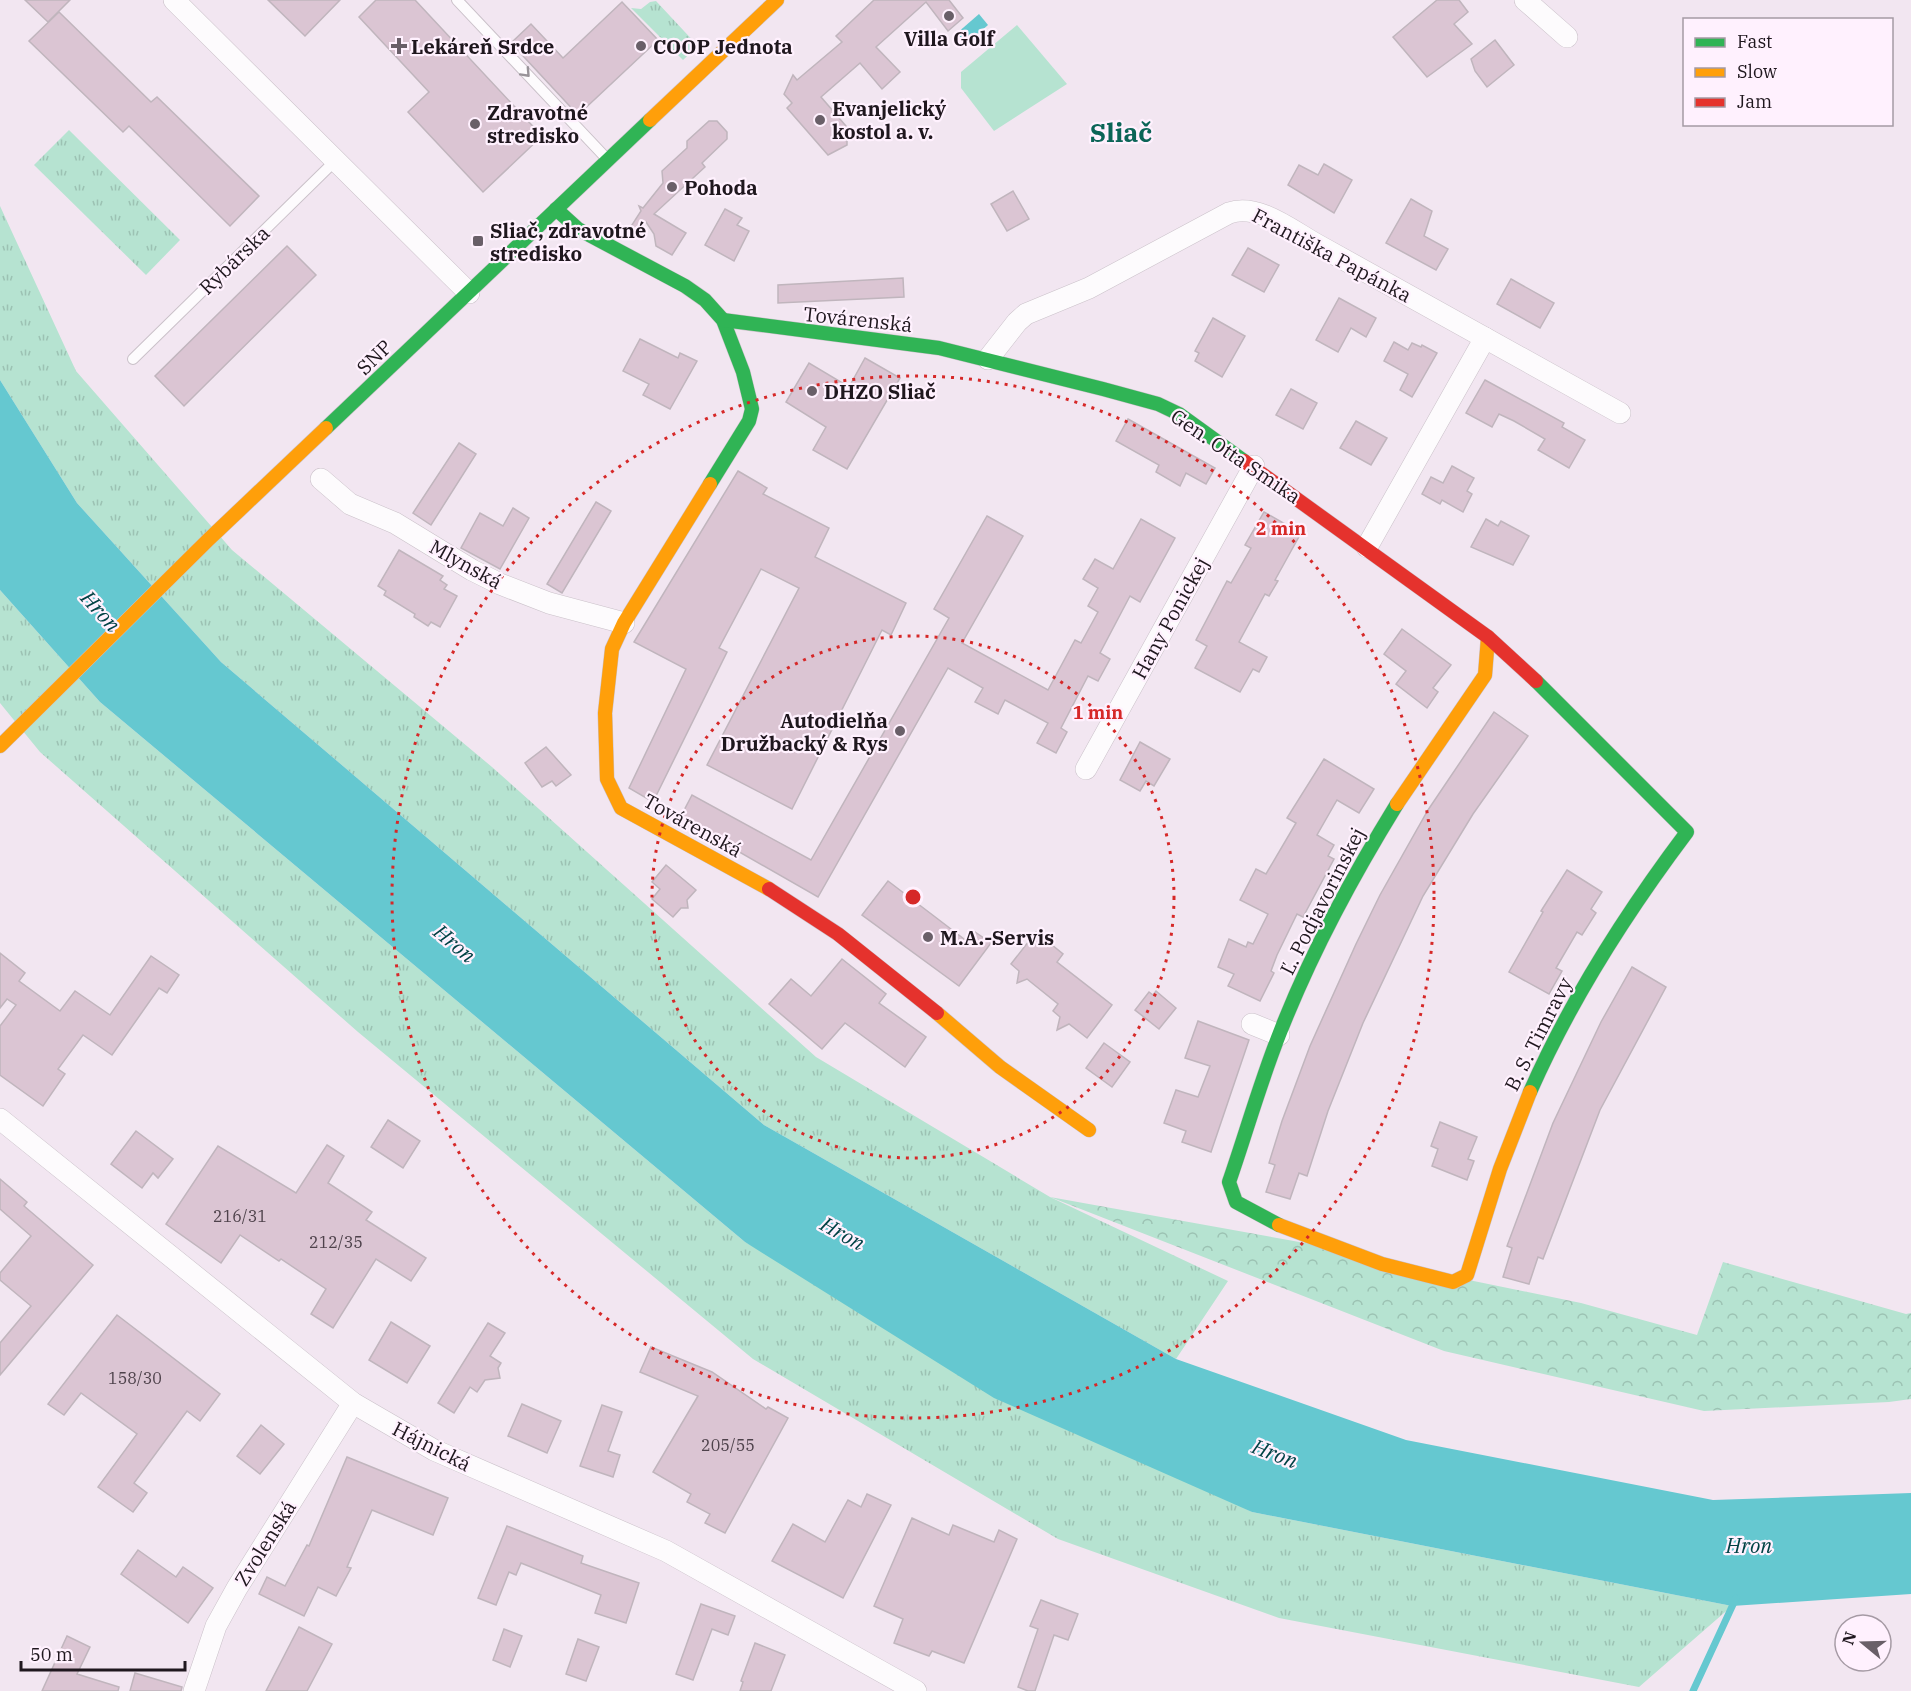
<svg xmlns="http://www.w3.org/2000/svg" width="1911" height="1691" viewBox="0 0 1911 1691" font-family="'IBM Plex Serif',serif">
  <defs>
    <pattern id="grass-tufts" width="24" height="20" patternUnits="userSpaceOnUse" patternTransform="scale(1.5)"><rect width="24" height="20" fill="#b6e3d1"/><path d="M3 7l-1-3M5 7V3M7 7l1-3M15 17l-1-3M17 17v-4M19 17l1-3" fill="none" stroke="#9cc2b3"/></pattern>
    <pattern id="forest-crowns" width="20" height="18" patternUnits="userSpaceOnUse" patternTransform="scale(1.5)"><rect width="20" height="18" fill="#b6e3d1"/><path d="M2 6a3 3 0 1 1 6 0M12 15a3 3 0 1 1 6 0" fill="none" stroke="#9cc2b3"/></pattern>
  </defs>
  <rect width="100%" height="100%" fill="#f2e6f1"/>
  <g fill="url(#grass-tufts)">
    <path d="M656,1L698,46L683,60L631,8L641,9L650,2Z"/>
    <path d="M69,130L180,240L146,275L34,165Z"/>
    <path d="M0,206L76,371L232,550L492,767L816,1057L1050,1197L1228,1281L1176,1359L764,1125L221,662L77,503L0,380Z"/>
    <path d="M0,590L100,702L745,1242L1252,1512L1732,1606L1639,1687L1279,1618L1058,1539L753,1359L358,1032L40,752L0,703Z"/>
  </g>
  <path fill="url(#forest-crowns)" d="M1050,1197L1344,1250L1459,1278L1581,1303L1697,1335L1723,1262L1906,1314L1911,1313V1399L1889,1402L1704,1411L1444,1351Z"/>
  <path fill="#b6e3d1" d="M1017,25L1067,84L994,131L961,88V72Z"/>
  <g fill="#65c8d0">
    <path d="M979,14L988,25L965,45L956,34Z"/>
    <path d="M0,380L77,503L221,662L764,1125L1176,1359L1406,1440L1713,1500L1911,1493V1594L1732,1606L1252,1512L994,1398L745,1242L100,702L0,590Z"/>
  </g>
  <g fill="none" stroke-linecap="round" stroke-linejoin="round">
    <path stroke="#65c8d0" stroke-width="7" d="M1693,1691L1736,1598"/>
  </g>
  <g fill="#dbc5d3" stroke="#c0b5bd" stroke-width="1.5">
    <path d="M25,0H70L48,22Z"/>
    <path d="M268,0H340L305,36Z"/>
    <path d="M376,0H415L542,136L483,192L408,112L429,92L359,17Z"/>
    <path d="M874,0H949L963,18L948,31L926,2L876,47L900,72L882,89L860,63L821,97L852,133L847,138V145L828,155L787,108L792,103L784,94L793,75L797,80L842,42L836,36Z"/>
    <path d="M1437,0H1459L1468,12L1454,24L1472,44L1427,77L1393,37Z"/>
    <path d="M622,2L658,40L578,115L511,43L531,24L563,58Z"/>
    <path d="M59,12L151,102L157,97L259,196L230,226L129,126L123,132L29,41Z"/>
    <path d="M1495,40L1514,65L1487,87L1475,71L1471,59Z"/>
    <path d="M709,121H717L727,132V139L702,163L705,167L654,214L686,233L672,255L656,246L654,234L646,222L635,232L630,228L641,211L639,206L643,208L663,183L662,171L687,148V141Z"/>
    <path d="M1324,164L1352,180L1334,213L1288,185L1299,165L1318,175Z"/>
    <path d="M1013,191L1029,219L1007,231L991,204Z"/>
    <path d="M1411,199L1432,211L1424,236L1448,249L1436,270L1386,243Z"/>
    <path d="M725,209L742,218L737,225L749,231L734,261L705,245Z"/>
    <path d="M287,246L316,275L184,406L155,376Z"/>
    <path d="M1248,248L1279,265L1264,292L1232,275Z"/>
    <path d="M903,278L904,297L778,303V285Z"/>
    <path d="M1511,279L1554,303L1540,328L1497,304Z"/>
    <path d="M1339,298L1376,318L1366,337L1351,328L1338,352L1316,340Z"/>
    <path d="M1213,318L1245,336L1222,377L1195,361L1199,353L1195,351Z"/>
    <path d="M640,339L678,358L680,353L697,361L670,409L643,395L649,384L623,371Z"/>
    <path d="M1394,342L1408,350L1412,343L1421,347L1422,345L1437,353L1412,397L1400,390L1408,374L1384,361Z"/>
    <path d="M865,358L900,378L847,469L813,450L826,427L786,402L809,363L849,387Z"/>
    <path d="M1485,380L1564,423L1562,427L1585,440L1569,468L1538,450L1545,439L1514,421L1499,414L1492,427L1466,413Z"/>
    <path d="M1291,389L1317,403L1303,429L1276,415Z"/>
    <path d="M1128,419L1215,468L1206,484L1186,473L1180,486L1156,472L1159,465L1116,441Z"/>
    <path d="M1356,421L1387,438L1371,465L1340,448Z"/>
    <path d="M459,443L476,454L431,525L413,513Z"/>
    <path d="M1452,466L1474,478L1467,491L1472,494L1463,512L1442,500L1440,504L1422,494L1431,477L1443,483Z"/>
    <path d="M738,471L767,488L763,494L829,528L815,557L906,603L891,635L882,630L792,809L707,765L799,588L761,569L719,648L727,652L653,802L629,788L686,669L634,642Z"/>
    <path d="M596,502L611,511L562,593L547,584Z"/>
    <path d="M513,508L529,518L500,569L461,548L480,513L503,526Z"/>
    <path d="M1264,512L1301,533L1275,580L1278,581L1269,596L1265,594L1239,642L1267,657L1259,672L1253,669L1240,692L1195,668L1207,646L1196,640L1227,581L1231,583L1251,548L1245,545Z"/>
    <path d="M987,516L1023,536L962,643L1048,690L1075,640L1081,643L1098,612L1088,606L1098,588L1083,579L1095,559L1113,569L1141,519L1175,538L1140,602L1130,596L1100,653L1110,659L1098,681L1088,676L1061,728L1067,732L1056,753L1037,743L1048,723L1005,700L998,714L975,702L983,688L948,668L818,897L680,818L692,795L811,860L949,618L934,609Z"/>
    <path d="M1486,519L1498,526L1501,521L1529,536L1513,565L1471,547Z"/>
    <path d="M399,550L443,576L440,580L447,585L444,589L457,596L440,627L431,622L428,626L414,617L415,614L384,595L386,591L378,586Z"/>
    <path d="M1402,629L1451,665L1433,688L1438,692L1427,708L1396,684L1406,671L1384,654Z"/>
    <path d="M1494,712L1528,736L1473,814L1423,896L1363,1023L1328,1111L1307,1176L1299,1173L1290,1199L1266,1192L1275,1165L1269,1163L1282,1121L1310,1046L1356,944L1380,895L1428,810Z"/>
    <path d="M1140,742L1170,759L1154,786L1146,781L1140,791L1120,780Z"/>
    <path d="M546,747L571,775L556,786L552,781L542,787L525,763Z"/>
    <path d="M1324,759L1374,789L1359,813L1337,800L1317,835L1334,845L1328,856L1334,859L1303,917L1297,914L1277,955L1271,971L1274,973L1260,1001L1228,986L1234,974L1218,967L1229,939L1246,947L1248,942L1253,944L1268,914L1240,900L1256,869L1266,874L1296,823L1287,818Z"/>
    <path d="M666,865L696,890L687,900L688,908H681L673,917L652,899L660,889L652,882Z"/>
    <path d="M1567,870L1602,892L1591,909L1596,913L1582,935L1577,932L1556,968L1562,971L1549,994L1509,972L1543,912L1541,911Z"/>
    <path d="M888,881L968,942L975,932L991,943L959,986L862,915Z"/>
    <path d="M1036,932L1063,954L1057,962L1112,1005L1087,1038L1069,1024L1057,1030L1060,1017L1053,1011L1058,1004L1027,979L1017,983L1019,971L1011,964Z"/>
    <path d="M0,953L25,973L19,981L60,1011L75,991L110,1015L151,956L179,975L167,993L159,988L112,1055L83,1035L58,1069L65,1074L43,1106L0,1075V1026L16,1005L7,999L0,1008Z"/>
    <path d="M842,959L886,994L879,1003L926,1037L905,1067L845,1023L822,1049L769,1004L791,979L811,996Z"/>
    <path d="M1632,967L1666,987L1600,1110L1543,1259L1538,1257L1529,1284L1503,1277L1512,1248L1507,1246L1553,1123L1601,1022Z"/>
    <path d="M1156,991L1176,1008L1159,1029L1135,1010L1149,992L1153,995Z"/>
    <path d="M1198,1021L1249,1040L1211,1152L1182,1142L1186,1131L1164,1123L1176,1090L1198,1097L1210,1066L1185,1058Z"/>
    <path d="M1104,1043L1130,1062L1112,1087L1086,1068Z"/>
    <path d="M388,1120L420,1141L403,1168L371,1147Z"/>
    <path d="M1440,1122L1477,1137L1468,1159L1474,1161L1467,1180L1432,1166L1438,1149L1431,1146Z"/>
    <path d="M136,1131L173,1159L158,1178L153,1173L142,1188L111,1164Z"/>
    <path d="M327,1145L344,1156L328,1183L372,1212L366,1220L426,1258L411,1281L376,1259L333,1328L311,1314L326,1289L281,1259L279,1261L240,1235L221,1263L166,1224L218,1146L296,1193Z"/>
    <path d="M0,1179L27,1202L24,1206L93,1265L0,1375V1343L31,1306L0,1280V1273L31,1236L0,1209Z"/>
    <path d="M117,1315L220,1394L200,1421L187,1411L134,1483L147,1493L133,1512L98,1487L137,1434L81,1393L64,1415L48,1404Z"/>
    <path d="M391,1322L430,1346L407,1383L369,1360Z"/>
    <path d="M488,1323L505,1333L490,1356L501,1363L498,1368L500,1378L485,1380L477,1392L470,1387L454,1413L438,1403Z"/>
    <path d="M651,1347L712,1372L766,1409L768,1407L788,1418L725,1533L705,1523L710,1514L687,1502L691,1494L653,1472L698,1396L640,1372Z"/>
    <path d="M522,1404L561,1421L547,1453L508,1436Z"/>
    <path d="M602,1405L622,1412L608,1451L620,1455L613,1477L580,1466Z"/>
    <path d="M261,1425L284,1444L260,1474L237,1456Z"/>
    <path d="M347,1457L448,1498L433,1535L372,1510L347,1567L351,1568L336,1596L318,1587L304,1616L259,1594L267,1577L285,1586L307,1545L309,1546Z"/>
    <path d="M867,1494L891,1505L843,1598L772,1561L793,1524L825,1542L848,1500L861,1507Z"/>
    <path d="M912,1518L949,1535L953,1525L994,1542L999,1530L1017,1539L964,1663L932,1651L929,1656L894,1643L903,1619L874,1606Z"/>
    <path d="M507,1526L583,1556L581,1563L639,1583L626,1623L595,1613L601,1595L521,1563L516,1575L509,1572L496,1605L478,1598Z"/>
    <path d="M138,1550L176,1577L183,1567L213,1588L188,1623L121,1574Z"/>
    <path d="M1041,1600L1078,1614L1068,1640L1054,1635L1035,1691H1028L1018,1687L1038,1629L1030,1626Z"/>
    <path d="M701,1604L735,1616L728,1635L712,1629L693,1680L676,1674Z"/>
    <path d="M299,1627L332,1644L307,1691H266Z"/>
    <path d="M504,1629L522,1636L510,1667L493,1660Z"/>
    <path d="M67,1636L90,1647L77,1674L119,1687L118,1691H42Z"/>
    <path d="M578,1639L599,1647L586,1681L566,1674Z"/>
    <path d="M755,1643L785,1655L771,1691H740L743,1682L741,1681Z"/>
    <path d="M135,1673L182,1687L181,1691H130Z"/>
  </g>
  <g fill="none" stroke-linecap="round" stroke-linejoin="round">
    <g stroke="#cac1c9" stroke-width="12">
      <g id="lane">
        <path d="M457,0L607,159"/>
        <path d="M133,359L335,161"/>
      </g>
    </g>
    <g stroke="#cac1c9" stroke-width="22">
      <g id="street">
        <path d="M174,0L469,293"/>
        <path d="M1525,0L1567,37"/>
        <path d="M988,359L1017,322L1026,314L1089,288L1229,213C1258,203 1291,230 1316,244L1620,413"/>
        <path d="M321,479L350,504L395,523L472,570L500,584L549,603L624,623"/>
        <path d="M1367,547L1485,338"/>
        <path d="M1086,769L1254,466"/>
        <path d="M1252,1024L1279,1035"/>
        <path d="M0,1119L353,1403L434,1450L666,1551L916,1691"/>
        <path d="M194,1691L216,1626L237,1588L353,1403"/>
      </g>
    </g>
    <g stroke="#cac1c9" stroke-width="15">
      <g id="fast">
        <path d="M556,209L578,229L685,286L705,300L723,320L743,372L752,409L749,421L710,484"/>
        <path d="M723,320L939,348L1103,389L1158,404L1179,414L1244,461"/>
        <path d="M326,428L650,120"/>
        <path d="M1530,1092C1571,999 1626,913 1687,832L1536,681"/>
        <path d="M1279,1225L1236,1202L1229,1182C1246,1133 1260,1083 1279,1035C1310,955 1352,877 1397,804"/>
      </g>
    </g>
    <g stroke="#cac1c9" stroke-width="15">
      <g id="slow">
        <path d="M650,120L777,0"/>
        <path d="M710,484L624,623L612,649L605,713L607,779L621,808L769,889"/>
        <path d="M0,746L208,540L326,428"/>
        <path d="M1397,804L1485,675L1488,637"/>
        <path d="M937,1013L1000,1067L1089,1130"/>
        <path d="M1279,1225L1382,1264L1453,1282L1467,1275L1500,1169L1530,1092"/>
      </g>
    </g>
    <g stroke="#cac1c9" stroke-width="15">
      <g id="jam">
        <path d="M1244,461L1488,637L1536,681"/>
        <path d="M769,889L838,934L937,1013"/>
      </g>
    </g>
    <use href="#lane" stroke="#fdfbfd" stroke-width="10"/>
    <use href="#street" stroke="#fdfbfd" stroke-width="21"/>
    <use href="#fast" stroke="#30b455" stroke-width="14"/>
    <use href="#slow" stroke="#ff9f0a" stroke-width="14"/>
    <use href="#jam" stroke="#e5322d" stroke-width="14"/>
  </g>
  <defs><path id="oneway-chevron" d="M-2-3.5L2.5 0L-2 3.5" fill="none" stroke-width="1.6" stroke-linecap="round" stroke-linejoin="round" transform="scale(1.5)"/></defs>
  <use stroke="#999499" href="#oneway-chevron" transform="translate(526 73) rotate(47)"/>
  <g fill="none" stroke="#d62828" stroke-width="3" stroke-dasharray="3 6">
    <circle cx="913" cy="897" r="261"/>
    <circle cx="913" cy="897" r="521"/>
  </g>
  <g fill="#695f68" stroke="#fff1fe" stroke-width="2">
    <circle cx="949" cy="16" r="6"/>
    <path d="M396 37h6v6h6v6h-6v6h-6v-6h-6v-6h6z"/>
    <circle cx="641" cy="46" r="6"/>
    <circle cx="820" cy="120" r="6"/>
    <circle cx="475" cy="124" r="6"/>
    <circle cx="672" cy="187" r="6"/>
    <rect x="472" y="235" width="12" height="12" rx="3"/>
    <circle cx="812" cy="391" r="6"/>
    <circle cx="900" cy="731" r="6"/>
    <circle cx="928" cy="937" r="6"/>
  </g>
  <g text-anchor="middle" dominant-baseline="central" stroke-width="4.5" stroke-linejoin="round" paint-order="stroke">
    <g font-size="16" fill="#4e424b">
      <text x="240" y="1216">216/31</text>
      <text x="336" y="1242">212/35</text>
      <text x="135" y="1378">158/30</text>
      <text x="728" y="1445">205/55</text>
    </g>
    <g font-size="20" font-weight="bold" fill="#1f171e" stroke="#fff1fe" text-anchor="start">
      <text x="949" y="38" text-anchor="middle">Villa Golf</text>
      <text x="411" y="46">Lekáreň Srdce</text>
      <text x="653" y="46">COOP Jednota</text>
      <text x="832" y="108">Evanjelický<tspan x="832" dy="23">kostol a. v.</tspan></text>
      <text x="487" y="112">Zdravotné<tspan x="487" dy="23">stredisko</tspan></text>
      <text x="684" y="187">Pohoda</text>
      <text x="490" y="230">Sliač, zdravotné<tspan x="490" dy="23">stredisko</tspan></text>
      <text x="824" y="391">DHZO Sliač</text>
      <text x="888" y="720" text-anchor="end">Autodielňa<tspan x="888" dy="23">Družbacký &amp; Rys</tspan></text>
      <text x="940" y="937">M.A.-Servis</text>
    </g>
    <g font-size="20" fill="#1f171e" stroke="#fff1fe">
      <text transform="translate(1332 255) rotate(28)">Františka Papánka</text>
      <text transform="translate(234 260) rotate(-44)">Rybárska</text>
      <text transform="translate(858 319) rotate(6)">Továrenská</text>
      <text transform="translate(374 357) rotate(-44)">SNP</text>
      <text transform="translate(1236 456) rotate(34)">Gen. Otta Smika</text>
      <text transform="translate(466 564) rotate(29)">Mlynská</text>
      <text transform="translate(1170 618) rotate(-61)">Hany Ponickej</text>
      <text transform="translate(693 825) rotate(29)">Továrenská</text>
      <text transform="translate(1322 901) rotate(-63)">Ľ. Podjavorinskej</text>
      <text transform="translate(1538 1034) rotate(-63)">B. S. Timravy</text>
      <text transform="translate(432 1446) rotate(27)">Hájnická</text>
      <text transform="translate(265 1543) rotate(-58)">Zvolenská</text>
    </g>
    <g font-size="21" font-style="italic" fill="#014245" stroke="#fff1fe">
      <text transform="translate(101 611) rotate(48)">Hron</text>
      <text transform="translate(455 943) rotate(40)">Hron</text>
      <text transform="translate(843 1233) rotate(29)">Hron</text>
      <text transform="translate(1275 1453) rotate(21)">Hron</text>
      <text x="1749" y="1545">Hron</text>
    </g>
    <g font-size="26" font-weight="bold" fill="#0b6557" stroke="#fff1fe">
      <text x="1121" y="132">Sliač</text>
    </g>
  </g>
  <circle cx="913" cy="897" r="9" fill="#d62828" stroke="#fff1fe" stroke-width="3"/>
  <g font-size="18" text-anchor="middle" font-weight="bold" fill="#d62828" stroke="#fff1fe" stroke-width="4.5" stroke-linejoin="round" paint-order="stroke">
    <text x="1281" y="535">2 min</text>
    <text x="1098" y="719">1 min</text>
  </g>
  <rect x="1683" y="18" width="210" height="108" fill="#fff1fe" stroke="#a59aa4" stroke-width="1.5"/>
  <rect x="1695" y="38" width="30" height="9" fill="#30b455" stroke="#a59aa4" stroke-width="1.5"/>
  <text x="1737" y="48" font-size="18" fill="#1f171e">Fast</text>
  <rect x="1695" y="68" width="30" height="9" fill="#ff9f0a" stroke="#a59aa4" stroke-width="1.5"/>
  <text x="1737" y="78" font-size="18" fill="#1f171e">Slow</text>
  <rect x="1695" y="98" width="30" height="9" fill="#e5322d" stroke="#a59aa4" stroke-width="1.5"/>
  <text x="1737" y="108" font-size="18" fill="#1f171e">Jam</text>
  <g transform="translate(1863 1643) rotate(289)"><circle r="28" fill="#fff1fe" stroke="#a59aa4" stroke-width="1.5"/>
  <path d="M0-4.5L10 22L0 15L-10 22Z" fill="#695f68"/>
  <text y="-9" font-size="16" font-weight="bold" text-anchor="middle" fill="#1f171e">N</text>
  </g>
  <path d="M21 1661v9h164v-9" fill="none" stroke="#1f171e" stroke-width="3"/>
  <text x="30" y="1661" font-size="18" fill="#1f171e" stroke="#fff1fe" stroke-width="4.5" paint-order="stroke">50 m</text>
</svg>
